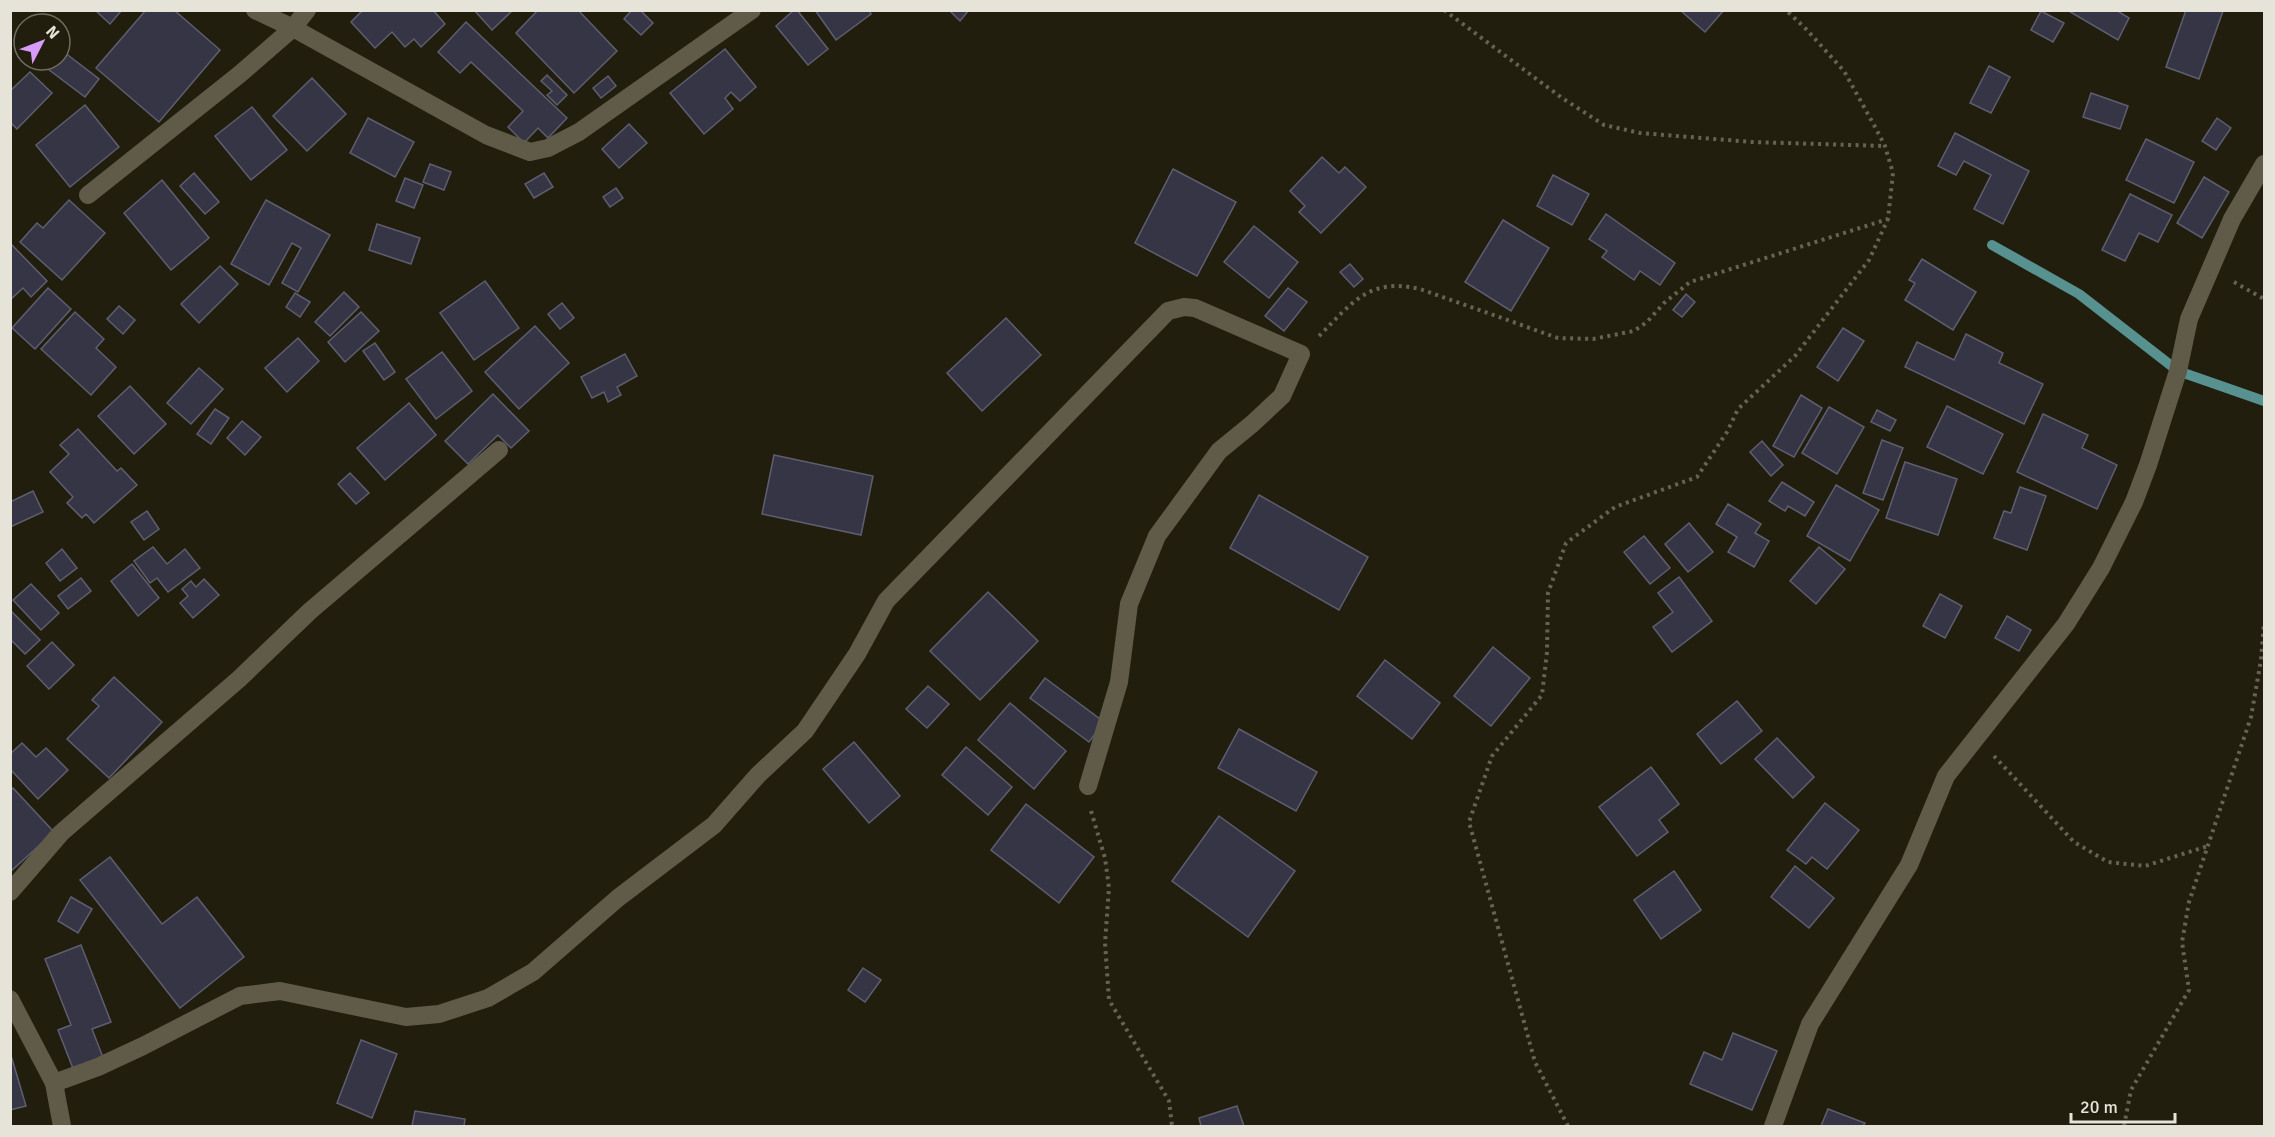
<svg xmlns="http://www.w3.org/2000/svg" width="2275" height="1137" viewBox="0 0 2275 1137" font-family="Signika,sans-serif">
  <rect width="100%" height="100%" fill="#221e0e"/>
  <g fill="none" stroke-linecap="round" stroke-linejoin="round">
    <path stroke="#579190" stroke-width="10" d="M1992,245L2079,294L2178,371L2264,401"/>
  </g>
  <g fill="#353545" stroke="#5e5e70" stroke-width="1.5">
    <path d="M95,10H122L110,24Z"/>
    <path d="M146,10H174L220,50L159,122L96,68Z"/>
    <path d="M363,10H433L445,24L421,47L414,39L405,47L392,32L375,48L351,22Z"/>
    <path d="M474,10H513L492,30Z"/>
    <path d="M538,10H578L617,51L574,93L516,33Z"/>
    <path d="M632,10H640L653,23L641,35L624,19Z"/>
    <path d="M794,10H797L828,49L808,65L776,26Z"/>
    <path d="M815,10H869L871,14L836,40Z"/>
    <path d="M949,10H969L960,21Z"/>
    <path d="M1680,10H1724L1705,32Z"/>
    <path d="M2067,10H2116L2129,18L2118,40Z"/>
    <path d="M2186,10L2223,11L2199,79L2166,67Z"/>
    <path d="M2041,11L2064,23L2053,42L2031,30Z"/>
    <path d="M466,22L567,118L548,138L538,128L524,143L508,127L523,111L471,62L460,73L438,52Z"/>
    <path d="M60,49L99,79L85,97L36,60H60Z"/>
    <path d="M725,49L756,87L740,101L731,92L725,98L733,109L704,134L670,93Z"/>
    <path d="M1989,66L2010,77L1991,113L1970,103Z"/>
    <path d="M30,72L52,93L17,129L10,122V91Z"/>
    <path d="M547,75L567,95L557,105L547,95L552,91L541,81Z"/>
    <path d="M608,76L616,86L601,98L593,88Z"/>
    <path d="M312,78L346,114L307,151L273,116Z"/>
    <path d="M2091,93L2128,106L2120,129L2083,117Z"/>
    <path d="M85,105L119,147L70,187L36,145Z"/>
    <path d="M252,107L287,150L251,180L215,136Z"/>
    <path d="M368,118L414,142L395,177L350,153Z"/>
    <path d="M2217,118L2231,128L2216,150L2202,141Z"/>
    <path d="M629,124L647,143L619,168L602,149Z"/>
    <path d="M1955,133L2029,171L2003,224L1974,209L1991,175L1964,161L1956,175L1938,166Z"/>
    <path d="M2146,139L2194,162L2174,203L2126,180Z"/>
    <path d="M1322,157L1339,173L1345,167L1366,187L1321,233L1299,212L1305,206L1290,191Z"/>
    <path d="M430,164L451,172L444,190L423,182Z"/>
    <path d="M1173,169L1236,202L1197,276L1135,243Z"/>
    <path d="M194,173L219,202L205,214L180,186Z"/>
    <path d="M544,173L553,187L534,198L525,184Z"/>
    <path d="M1553,175L1589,194L1572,225L1537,206Z"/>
    <path d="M2204,177L2229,192L2202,238L2177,223Z"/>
    <path d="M405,178L423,185L414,208L396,201Z"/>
    <path d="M162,180L209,238L171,270L124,213Z"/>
    <path d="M616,188L623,198L610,207L603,197Z"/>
    <path d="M2130,194L2172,215L2158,242L2139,233L2125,261L2102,250Z"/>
    <path d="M69,200L105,233L62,280L20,242L37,223L43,228Z"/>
    <path d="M266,200L330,235L298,292L282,283L301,248L292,243L269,285L231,264Z"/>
    <path d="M1606,214L1675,263L1660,285L1640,271L1634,280L1602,257L1607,251L1589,239Z"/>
    <path d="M1503,220L1549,248L1511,311L1465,282Z"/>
    <path d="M377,224L420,238L411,264L369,250Z"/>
    <path d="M1254,226L1298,262L1269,298L1224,262Z"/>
    <path d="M10,243L47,281L31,297L23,288L10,300Z"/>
    <path d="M1922,259L1976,292L1953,330L1905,300L1915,283L1909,280Z"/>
    <path d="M1350,264L1363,279L1354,287L1340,272Z"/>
    <path d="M220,266L238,284L199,323L181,304Z"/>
    <path d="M485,281L519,328L474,360L440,313Z"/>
    <path d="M48,288L71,309L35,349L12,328Z"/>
    <path d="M1288,288L1307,302L1284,331L1265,316Z"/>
    <path d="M344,292L359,307L330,336L315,322Z"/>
    <path d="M295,293L310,302L300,317L286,307Z"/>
    <path d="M1686,294L1695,302L1682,317L1673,310Z"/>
    <path d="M562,303L574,318L560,329L548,314Z"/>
    <path d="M119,306L135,320L123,334L107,319Z"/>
    <path d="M75,312L104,339L96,348L116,367L91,395L41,349Z"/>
    <path d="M361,312L379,331L345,362L328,342Z"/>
    <path d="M1006,318L1041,355L982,411L947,373Z"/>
    <path d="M535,326L569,363L519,409L485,372Z"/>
    <path d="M1843,328L1864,341L1838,381L1817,367Z"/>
    <path d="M1966,334L2003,353L1999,363L2043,384L2024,424L1905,367L1917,342L1954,360Z"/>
    <path d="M298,338L319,361L287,392L265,368Z"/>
    <path d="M375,343L395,372L384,380L363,351Z"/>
    <path d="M442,352L472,391L436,419L406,379Z"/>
    <path d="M625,354L637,376L617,387L621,395L608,402L604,392L592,398L581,377Z"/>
    <path d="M199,368L223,389L191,424L167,403Z"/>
    <path d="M130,386L166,424L134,454L98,416Z"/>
    <path d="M493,394L529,431L511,448L498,435L468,464L445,441Z"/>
    <path d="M1801,395L1822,408L1794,457L1773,446Z"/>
    <path d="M409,403L436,435L385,480L357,448Z"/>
    <path d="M1947,406L2003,434L1983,474L1927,447Z"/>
    <path d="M1829,407L1864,427L1837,474L1802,453Z"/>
    <path d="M215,409L229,418L211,444L197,434Z"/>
    <path d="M1877,410L1896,420L1890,431L1871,422Z"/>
    <path d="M2043,414L2088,435L2082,448L2117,465L2097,509L2017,472Z"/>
    <path d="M242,421L261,437L245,455L227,438Z"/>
    <path d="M78,429L117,471L121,468L137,485L94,523L86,514L82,518L67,503L73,497L50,472L69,454L60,445Z"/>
    <path d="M1882,440L1903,448L1883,500L1863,493Z"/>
    <path d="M1762,441L1783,465L1771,476L1750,452Z"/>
    <path d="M774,455L873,476L861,535L762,514Z"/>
    <path d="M1905,462L1957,479L1938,535L1886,518Z"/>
    <path d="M350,473L369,493L356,504L338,484Z"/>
    <path d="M1782,482L1814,502L1805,516L1788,506L1785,511L1769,501Z"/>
    <path d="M1836,485L1879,510L1850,561L1807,536Z"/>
    <path d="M2020,487L2046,496L2027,550L1994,538L2004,511L2011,513Z"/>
    <path d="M33,491L43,512L10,527V502Z"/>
    <path d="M1259,495L1368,557L1339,610L1230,548Z"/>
    <path d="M1728,504L1761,524L1755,533L1769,541L1754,567L1728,552L1737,537L1716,524Z"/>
    <path d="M147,511L159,529L144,540L131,522Z"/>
    <path d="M1689,523L1713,552L1688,572L1665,544Z"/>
    <path d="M1644,536L1670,568L1650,584L1624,552Z"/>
    <path d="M153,547L167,564L185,549L200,568L168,592L157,578L150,583L134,561Z"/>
    <path d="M1819,547L1845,569L1816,604L1790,581Z"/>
    <path d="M62,549L77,568L60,581L46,563Z"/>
    <path d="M132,564L159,598L138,616L111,581Z"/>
    <path d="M1679,577L1712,621L1672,652L1653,627L1673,612L1658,593Z"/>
    <path d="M81,578L91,591L68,609L58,596Z"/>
    <path d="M204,579L219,595L193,618L180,603L188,596L182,589L191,581L196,587Z"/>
    <path d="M31,584L59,613L41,630L13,600Z"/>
    <path d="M988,592L1038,641L980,700L930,651Z"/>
    <path d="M1940,594L1962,606L1945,638L1923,626Z"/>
    <path d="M10,610L40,640L25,654L10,639Z"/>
    <path d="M2007,616L2031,630L2019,651L1995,638Z"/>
    <path d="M52,642L74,665L49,689L27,666Z"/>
    <path d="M1493,647L1530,678L1491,726L1454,696Z"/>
    <path d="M1385,660L1440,703L1412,739L1357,696Z"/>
    <path d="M114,677L162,722L109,778L67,739L99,706L92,700Z"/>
    <path d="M1045,678L1104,722L1089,742L1030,698Z"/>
    <path d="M928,686L949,704L927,728L906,709Z"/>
    <path d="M1737,701L1762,731L1721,764L1697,734Z"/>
    <path d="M1010,703L1066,751L1034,789L978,740Z"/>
    <path d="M1239,729L1317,772L1296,811L1218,768Z"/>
    <path d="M1777,738L1814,777L1793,798L1755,759Z"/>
    <path d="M854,742L900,796L869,823L823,769Z"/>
    <path d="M22,743L36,757L46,748L68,770L38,799L10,769V754Z"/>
    <path d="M966,747L1012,787L988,815L942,775Z"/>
    <path d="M1651,767L1679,804L1659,820L1668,832L1637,856L1599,807Z"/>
    <path d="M13,788L54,832L10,872V791Z"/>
    <path d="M1825,803L1859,830L1827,869L1812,857L1806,864L1787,850Z"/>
    <path d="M1026,804L1094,857L1059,903L991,850Z"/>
    <path d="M1219,816L1295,871L1248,937L1172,881Z"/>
    <path d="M110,857L162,924L197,897L244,957L180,1008L80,880Z"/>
    <path d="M1795,866L1834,898L1809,928L1771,897Z"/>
    <path d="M1674,871L1701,910L1661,939L1634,900Z"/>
    <path d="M71,897L92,909L78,933L58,921Z"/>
    <path d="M81,945L111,1022L92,1029L104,1060L74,1071L58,1030L71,1025L45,959Z"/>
    <path d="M863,968L881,980L865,1002L848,990Z"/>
    <path d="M1733,1033L1777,1051L1752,1110L1690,1084L1704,1052L1722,1060Z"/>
    <path d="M361,1040L397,1054L372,1118L337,1103Z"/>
    <path d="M10,1052L26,1106L10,1110Z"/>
    <path d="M1237,1106L1244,1126H1201L1199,1118Z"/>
    <path d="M1828,1109L1865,1123L1863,1126H1821Z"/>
    <path d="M415,1111L465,1119L464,1126H412Z"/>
  </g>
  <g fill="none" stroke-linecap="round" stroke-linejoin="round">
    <g stroke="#666355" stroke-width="4" stroke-dasharray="3 4.5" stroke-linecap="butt">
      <path d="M1444,10L1562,98L1604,125L1640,133L1752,142L1885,146"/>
      <path d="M2234,282L2264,299"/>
      <path d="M1319,336C1352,303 1369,277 1420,289L1558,338L1593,339L1634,331L1647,322L1664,303L1690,282L1888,219"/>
      <path d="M1994,756L2074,842L2108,862L2145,866L2208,846"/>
      <path d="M1091,811L1105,858L1109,888L1105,943L1109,1000L1169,1101L1172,1126"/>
      <path d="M1568,1126L1535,1062L1469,822L1492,756L1542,695L1547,652L1548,593L1566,543L1615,507L1697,477L1727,432L1738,409L1795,356L1869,260L1888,219L1893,173L1885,146L1874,125L1844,71L1806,29L1786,10"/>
      <path d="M2124,1126L2131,1090L2189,990L2182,942L2189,902L2251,717L2261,660L2264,622"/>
    </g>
    <g stroke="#605b49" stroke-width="18">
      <path d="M255,10L293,28L486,135L530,152L548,148L579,132L752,10"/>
      <path d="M88,195L240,74L293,28L307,10"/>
      <path d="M10,892L61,833L239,679L310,611L499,450"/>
      <path d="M10,999L54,1083L62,1126"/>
      <path d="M54,1083L98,1067L143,1046L240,996L280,991L406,1017L439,1014L488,998L533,972L618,898L714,825L758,775L805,731L857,654L886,601L1168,311L1184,307L1195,308L1301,354L1282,396L1252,424L1219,451L1157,536L1129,604L1119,682L1088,786"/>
      <path d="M1773,1126L1810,1024L1909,865L1946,776L2066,624L2101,568L2134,502L2148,465L2178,371L2189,319L2232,219L2264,164"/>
    </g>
  </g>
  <rect width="2275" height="1137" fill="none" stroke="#e6e4d9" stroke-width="24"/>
  <g transform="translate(42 42) rotate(48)"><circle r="28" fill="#221e0e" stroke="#706d5f" stroke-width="1.5"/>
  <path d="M0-4.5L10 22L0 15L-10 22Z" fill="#d79bf9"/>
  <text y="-9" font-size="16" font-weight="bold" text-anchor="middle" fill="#e6e4d9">N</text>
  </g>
  <path d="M2071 1113v9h104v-9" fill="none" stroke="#e6e4d9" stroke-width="3"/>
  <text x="2080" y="1113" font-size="18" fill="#e6e4d9" stroke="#221e0e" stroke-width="4.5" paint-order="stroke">20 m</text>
</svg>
